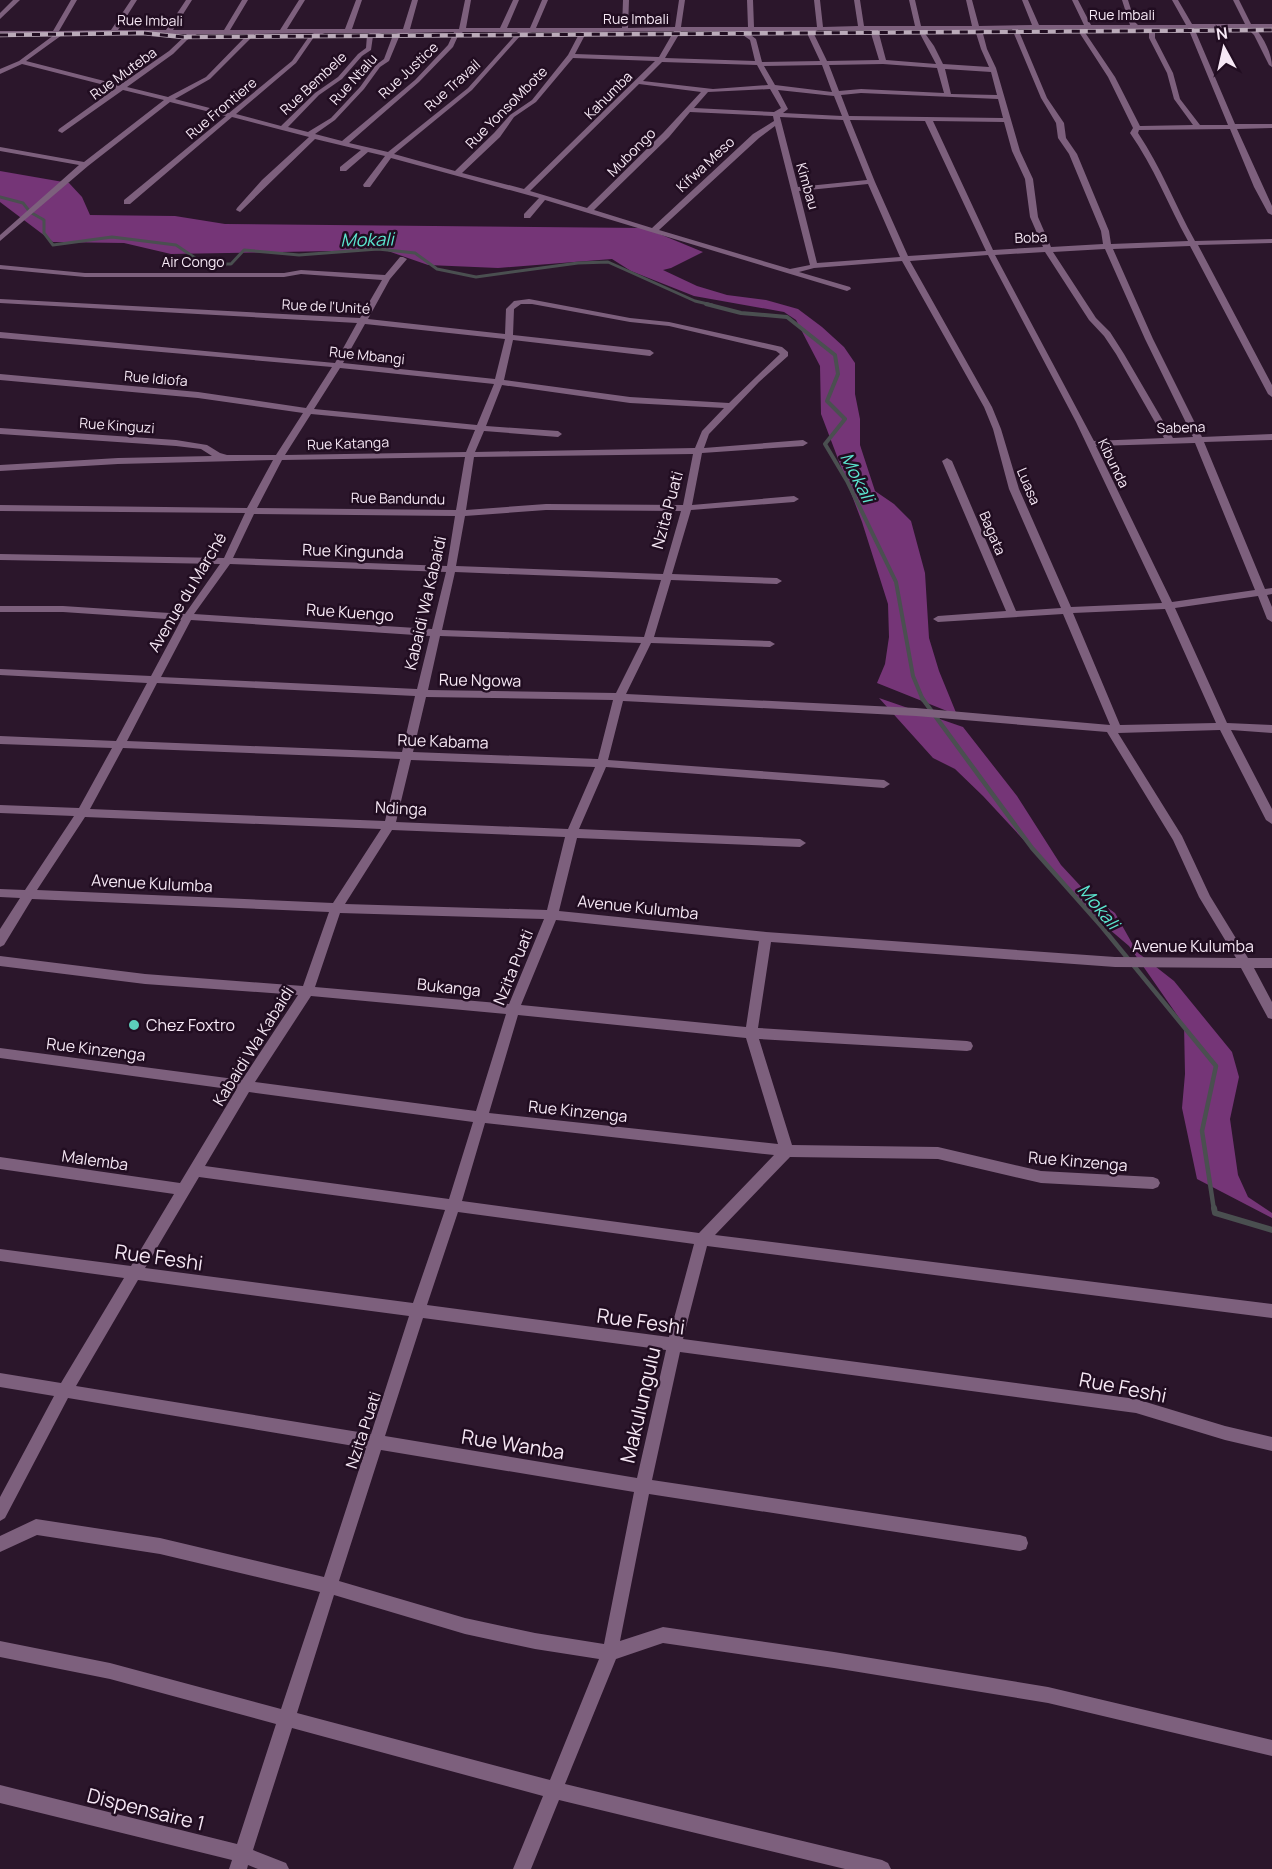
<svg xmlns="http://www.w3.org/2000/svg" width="1272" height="1869" viewBox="0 0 1272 1869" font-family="Manrope,sans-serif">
  <rect width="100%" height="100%" fill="#2b162b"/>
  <g fill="#753577">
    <path d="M0,171L69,183L82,197L90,215L175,216L225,224L645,228L703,252L671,268L663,270L697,286L727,295L766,300L798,309L822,327L844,347L855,363V394L860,419V445L875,491L894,504L911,521L925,573L929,638L939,671L957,715L877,683L885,664L889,637L888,604L862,522L821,414L820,366L796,320L784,312L694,296L631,271L612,259L498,268L428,265L385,250L171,254L124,243L53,242L0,202Z"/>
    <path d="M879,698L963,727L1017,796L1061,865L1087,893L1115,913L1137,952L1174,981L1232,1052L1239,1077L1230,1119L1238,1175L1248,1197L1272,1213V1218L1197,1179L1182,1108L1185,1074L1184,1025L1129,946L1096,918L983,796L955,769L933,758Z"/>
  </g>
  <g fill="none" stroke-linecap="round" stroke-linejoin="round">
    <path stroke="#4a4f50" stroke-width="3" d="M0,197L23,203L30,212L44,220V233L53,245L112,237L176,245L204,264H231L244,250L299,255L378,249L415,253L437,269L476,277L578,263L608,262L695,301L712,305"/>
    <path stroke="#4a4f50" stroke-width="4" d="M706,304L741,313L787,317L835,355L838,374L827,401L845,419L825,444L847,481L896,582L913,676L923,700"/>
    <path stroke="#4a4f50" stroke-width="4.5" d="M922,698L1032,848L1102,927L1216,1066L1202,1131L1214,1210"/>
    <path stroke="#4a4f50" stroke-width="6" d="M1214,1208L1215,1213L1272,1230"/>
    <g fill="#7d607d" fill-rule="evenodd">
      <path d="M13,0H20L0,19V13Z"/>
      <path d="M71,0H77L59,31L111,30L131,0H137L118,30H166L186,0H192L173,30H224L242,0H248L230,30H280L299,0H305L287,29H345L356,0H362L352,29H403L412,0H418L410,29H459L465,0H471L466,28H500L513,0H519L507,28H530L542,0H548L536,28H622L623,0H629L628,28L675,27L679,0H685L681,27H748L747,0H753L754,27H817L814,0H820L823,27L858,26L854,0H860L864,26H915L909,0H915L921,26H972L966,0H972L979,26L1032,25L1022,0H1028L1039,25H1084L1072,0H1078L1091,25H1130L1122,0H1128L1135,22L1138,25H1186L1172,0H1178L1192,24H1245L1233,0H1239L1251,24H1272V28H1255C1264,38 1272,54 1272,67L1269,65L1254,35L1247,28H1194L1235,124H1272V128L1237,129L1272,206V215L1268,213L1254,187L1230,129L1139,130L1138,133C1161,167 1175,205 1195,241L1272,239V243L1198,245L1272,385V397L1268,394L1190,246L1113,249L1153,339L1202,437L1272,434V440L1204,442L1265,589L1272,588V594L1267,595L1272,607V622L1267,619L1258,596L1175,608L1227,723L1272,725V733L1231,730L1272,809V824L1266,820L1220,730L1118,733L1182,836L1210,896L1248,958H1272V968H1254L1272,1002V1019L1268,1018L1241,968L1115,967L771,942L758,1028L967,1041L971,1042L973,1046L971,1050L967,1051L759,1039L792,1145L938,1147L1041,1171L1153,1177L1158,1179L1160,1183L1158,1187L1153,1189L1041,1183L938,1159L790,1157L715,1235L1272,1304V1318L707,1246L683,1339L1136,1399L1225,1426L1272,1437V1451L1225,1440L1136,1413L680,1352L652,1480L1020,1535L1026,1537L1028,1543L1026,1549L1020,1551L649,1494L620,1641L663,1627L834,1652L1048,1687L1272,1740V1756L1048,1703L834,1668L663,1643L616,1659L565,1784L882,1860L888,1863L891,1869H845L559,1800L531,1869H513L543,1796L292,1728L253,1850L286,1863L289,1869H258L248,1865L247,1869H229L232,1860L0,1803V1785L237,1844L276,1724L110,1679L0,1657V1641L110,1663L281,1709L320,1592L160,1554L37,1535L0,1552V1536L36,1519L160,1538L324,1577L366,1448L68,1398L5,1518L0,1521V1497L54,1396L0,1387V1373L61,1383L124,1278L0,1261V1249L131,1266L174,1194L0,1169V1157L180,1183L236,1090L0,1058V1048L242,1080L298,995L145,984L0,966V956L145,974L303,986L329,912L32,899L4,945L0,947V929L20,898L0,897V889L25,890L74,816L0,813V805L79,808L112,748L0,744V736L116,741L147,683L0,675V669L151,676L181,620L63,612H0V606H63L185,614L220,564L0,560V554L224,558L245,513L0,511V505L247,508L273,460L118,464L0,471V465L118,458L212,456L201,449L176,446L0,434V428L176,440L207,445L220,453L227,455H276L303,413L198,398L0,380V374L198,392L306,408L332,367L0,338V332L335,363L357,323L0,303V299L360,318L382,280L301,274L284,277H85L0,269V265L85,273H284L301,270L385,275L400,257H403L407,259L390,279L368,319L505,334L506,309L514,301L529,299L630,318L669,322L782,347L788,352V356L759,382L709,434L704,448L803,440L808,443L803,446L702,453L692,505L794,496L799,499L794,502L691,510L672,574L777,578L782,581L777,584L671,580L654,637L770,641L775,644L770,647L651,643L626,694L916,708L1110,725L1063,614L938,622L933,619L938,616L1006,611L942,461L947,458L952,461L1016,611L1061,608L1009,489L993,429L984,407L902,261L814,268L799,272L850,287L851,289L847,291L545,200L530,218H524V214L539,198L391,158L370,187H364L363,185L385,156L368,152L346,171H340V167L361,150L315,139L240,212L236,210L237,208L262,180L309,137L232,117L130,204H124V200L226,116L170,102L88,166L0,241V235L79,165L0,151V147L84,162L164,100L123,90L62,133L58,131L59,129L116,88L22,64L0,74V69L19,61L54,35H0V31H53ZM1188,28L1228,125H1200L1180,99L1173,73L1155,38V29ZM1012,29L1041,98L1056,123L1058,138L1069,154L1101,231L1103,244L1051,247L1038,217L1033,179L1020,151L996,68L987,49L982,30ZM1018,29H1077L1108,77L1133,128L1130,133C1154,167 1168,205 1188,241L1111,244L1109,231L1077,154L1066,138L1064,123L1047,98ZM1087,29H1149V38L1167,73L1174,99L1193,125L1140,126L1115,77L1084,31ZM818,30H870L879,60L827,61L813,32ZM878,30H918L936,64L886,60ZM929,30H975L981,49L989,67L943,64L934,46L924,32ZM674,31L659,57L575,54L585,35L594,32ZM681,31H740V33L750,40L755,61L665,58ZM750,31H806L820,61L762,62L756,39L747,32ZM454,32L448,45L415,80L342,141L315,134L335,120L364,89L380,67L389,61L399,37L407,35L409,33ZM463,32H518L468,88L388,152L349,143L419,82L453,47L458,36ZM532,32H582L579,34L568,55L532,100L510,115L494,133L455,171L394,154L472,90L521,35ZM314,33L310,35L292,61L229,113L175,99L210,79L255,34ZM325,33H370L367,35L366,48L358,54L338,77L315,93L281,126L236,114L296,63L314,37ZM382,33H399L393,35L384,59L376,65L360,87L331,118L308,132L288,127L319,95L342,79L362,56L371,50L373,36ZM187,34L169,51L120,85L26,61L62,35ZM197,34H248L206,77L168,97L127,87L173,54L187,40ZM573,58L655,61L524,189L462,173L500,137L514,117L536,102ZM662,62L757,65L768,85L713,89L643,81ZM883,64L937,68L944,93L861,89L839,91L829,65ZM822,65L832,92L775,85L764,66ZM945,69L991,72L997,95L951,94ZM639,84L701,92L663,133L587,208L530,191ZM770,89L781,108L774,112L694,108L708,92ZM778,90L834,96L842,116L783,113L788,109ZM861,93L998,99L1003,118L849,116L841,95ZM690,112L773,116L774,121L753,134L652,228L594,210L669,137ZM780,117L843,120L867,180L798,187ZM850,120L925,121L986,251L908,256L875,182ZM933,121L1004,122L1012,151L1025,179L1030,217L1043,247L993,250ZM775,126L810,265L790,269L659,230L759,138ZM868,184L900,257L817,263L799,191ZM1105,249L1145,339L1193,437L1173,438L1124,354L1110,332L1096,318L1053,252ZM1045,252L1089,320L1104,336L1116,354L1164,438L1094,441L995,255ZM988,255L1076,422L1162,603L1071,607L1019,489L1001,429L992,407L910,261ZM521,304H532L630,322L669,326L776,351L780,354L729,403L630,397L504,380L513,340L650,356L654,353L650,350L513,335L514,309ZM365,324L505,339L495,379L343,363ZM340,368L494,384L477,425L314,409ZM502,385L630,403L724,408L702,431L695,448L475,452L484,431L558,437L562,434L558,431L486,426ZM311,414L475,430L466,452L285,455ZM1195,443L1255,590L1172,602L1096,446ZM693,454L683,505L546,504L466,510L474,457ZM465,457L456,510L257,508L282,460ZM546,510L681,511L663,574L456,566L465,516ZM254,514L455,516L447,566L233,558ZM230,564L446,572L432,629L194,614ZM455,572L661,580L644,637L442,630ZM1165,609L1216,723L1120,725L1073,613ZM191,620L430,636L417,689L161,677ZM440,636L641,643L616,693L428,690ZM157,683L415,696L402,752L127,741ZM426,697L613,700L598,759L413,752ZM623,701L916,716L1107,732L1173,840L1199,897L1236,958L1115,957L766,932L559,911L577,838L800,847L806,843L800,839L579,829L606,767L884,788L890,784L884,780L608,760ZM123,748L400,759L385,821L90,809ZM411,760L595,767L568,829L396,822ZM85,817L381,829L333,903L37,890ZM392,830L565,837L547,910L345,904ZM340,913L544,919L509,1004L315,987ZM556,920L759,941L746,1027L521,1005ZM311,996L506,1014L476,1111L255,1082ZM518,1015L746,1038L778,1144L489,1113ZM249,1092L473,1122L449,1199L205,1166ZM485,1123L774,1155L699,1233L462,1201ZM199,1177L445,1210L413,1303L145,1268ZM458,1212L694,1244L669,1337L427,1305ZM138,1280L409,1316L371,1434L76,1386ZM423,1318L666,1350L637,1478L385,1436ZM381,1450L634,1492L604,1644L535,1633L465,1618L339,1581ZM334,1595L465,1634L535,1649L599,1659L550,1780L297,1713Z"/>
    </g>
    <g stroke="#baaab9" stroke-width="4.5">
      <path id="rail" d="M0,35L143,33L183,37L1272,30"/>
    </g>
    <use href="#rail" stroke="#210d21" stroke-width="3" stroke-dasharray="8" stroke-linecap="butt"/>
  </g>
  <circle fill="#5cceba" stroke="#210d21" stroke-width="2" cx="134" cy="1025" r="6"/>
  <g text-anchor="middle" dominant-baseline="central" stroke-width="5" stroke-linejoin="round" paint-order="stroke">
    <g font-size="14" fill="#f6e8f5" stroke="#210d21">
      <text x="1122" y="14">Rue Imbali</text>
      <text x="636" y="18">Rue Imbali</text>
      <text transform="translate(150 20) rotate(1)">Rue Imbali</text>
      <text transform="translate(408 70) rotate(-43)">Rue Justice</text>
      <text transform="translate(123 73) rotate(-36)">Rue Muteba</text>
      <text transform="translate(353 79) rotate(-48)">Rue Ntalu</text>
      <text transform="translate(313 83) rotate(-43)">Rue Bembele</text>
      <text transform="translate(452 85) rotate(-42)">Rue Travail</text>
      <text transform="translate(608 95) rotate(-45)">Kahumba</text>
      <text transform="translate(506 107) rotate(-45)">Rue YonsoMbote</text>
      <text transform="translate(221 108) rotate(-40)">Rue Frontiere</text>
      <text transform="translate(631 152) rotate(-45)">Mubongo</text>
      <text transform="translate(705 164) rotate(-43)">Kifwa Meso</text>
      <text transform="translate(808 186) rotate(74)">Kimbau</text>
      <text transform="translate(1031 237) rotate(-2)">Boba</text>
      <text x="193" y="261">Air Congo</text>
      <text transform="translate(326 306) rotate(3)">Rue de l'Unité</text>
      <text transform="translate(367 355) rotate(6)">Rue Mbangi</text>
      <text transform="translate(156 378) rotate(5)">Rue Idiofa</text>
      <text transform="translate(117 425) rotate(4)">Rue Kinguzi</text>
      <text transform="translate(1181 427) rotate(-2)">Sabena</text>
      <text transform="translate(348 443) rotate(-2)">Rue Katanga</text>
      <text transform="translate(1114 463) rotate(64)">Kibunda</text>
      <text transform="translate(1029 486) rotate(67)">Luasa</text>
      <text transform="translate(398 498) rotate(1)">Rue Bandundu</text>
      <text transform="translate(993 533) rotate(67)">Bagata</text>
    </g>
    <g font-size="16" fill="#f6e8f5" stroke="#210d21">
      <text transform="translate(667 510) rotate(-75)">Nzita Puati</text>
      <text transform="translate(353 551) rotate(2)">Rue Kingunda</text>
      <text transform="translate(187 592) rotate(-59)">Avenue du Marché</text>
      <text transform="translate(425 603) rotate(-77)">Kabaidi Wa Kabaidi</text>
      <text transform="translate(350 612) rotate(4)">Rue Kuengo</text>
      <text transform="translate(480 680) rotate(1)">Rue Ngowa</text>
      <text transform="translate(443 741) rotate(2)">Rue Kabama</text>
      <text transform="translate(401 808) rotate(3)">Ndinga</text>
      <text transform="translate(152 883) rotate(3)">Avenue Kulumba</text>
      <text transform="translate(638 907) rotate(6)">Avenue Kulumba</text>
      <text x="1193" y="946">Avenue Kulumba</text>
      <text transform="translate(513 967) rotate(-68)">Nzita Puati</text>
      <text transform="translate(449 987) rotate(6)">Bukanga</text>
      <text transform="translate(253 1046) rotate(-58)">Kabaidi Wa Kabaidi</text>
      <text transform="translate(96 1049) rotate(7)">Rue Kinzenga</text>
      <text transform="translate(578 1111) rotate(6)">Rue Kinzenga</text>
      <text transform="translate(95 1160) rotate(8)">Malemba</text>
      <text transform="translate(1078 1161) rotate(5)">Rue Kinzenga</text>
      <text transform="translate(363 1430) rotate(-72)">Nzita Puati</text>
    </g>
    <g font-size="16" fill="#f6e8f5" stroke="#210d21" text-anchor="start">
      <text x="146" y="1025">Chez Foxtro</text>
    </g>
    <g font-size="18" font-style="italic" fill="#5be6cf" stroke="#210d21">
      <text transform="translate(367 239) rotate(-1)">Mokali</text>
      <text transform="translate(858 477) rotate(63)">Mokali</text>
      <text transform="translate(1099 906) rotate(50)">Mokali</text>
    </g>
    <g font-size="20" fill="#f6e8f5" stroke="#210d21">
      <text transform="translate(159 1257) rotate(8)">Rue Feshi</text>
      <text transform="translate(641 1321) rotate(8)">Rue Feshi</text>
      <text transform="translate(1123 1387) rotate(11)">Rue Feshi</text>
      <text transform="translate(640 1405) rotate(-77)">Makulungulu</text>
      <text transform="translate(513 1444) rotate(9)">Rue Wanba</text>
      <text transform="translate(146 1809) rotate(14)">Dispensaire 1</text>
    </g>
  </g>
  <g transform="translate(1224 48) rotate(352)" stroke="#210d21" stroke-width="4.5" paint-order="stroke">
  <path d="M0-4.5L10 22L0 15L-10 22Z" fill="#f6e8f5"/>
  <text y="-9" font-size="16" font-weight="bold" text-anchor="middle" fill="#f6e8f5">N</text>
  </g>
</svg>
